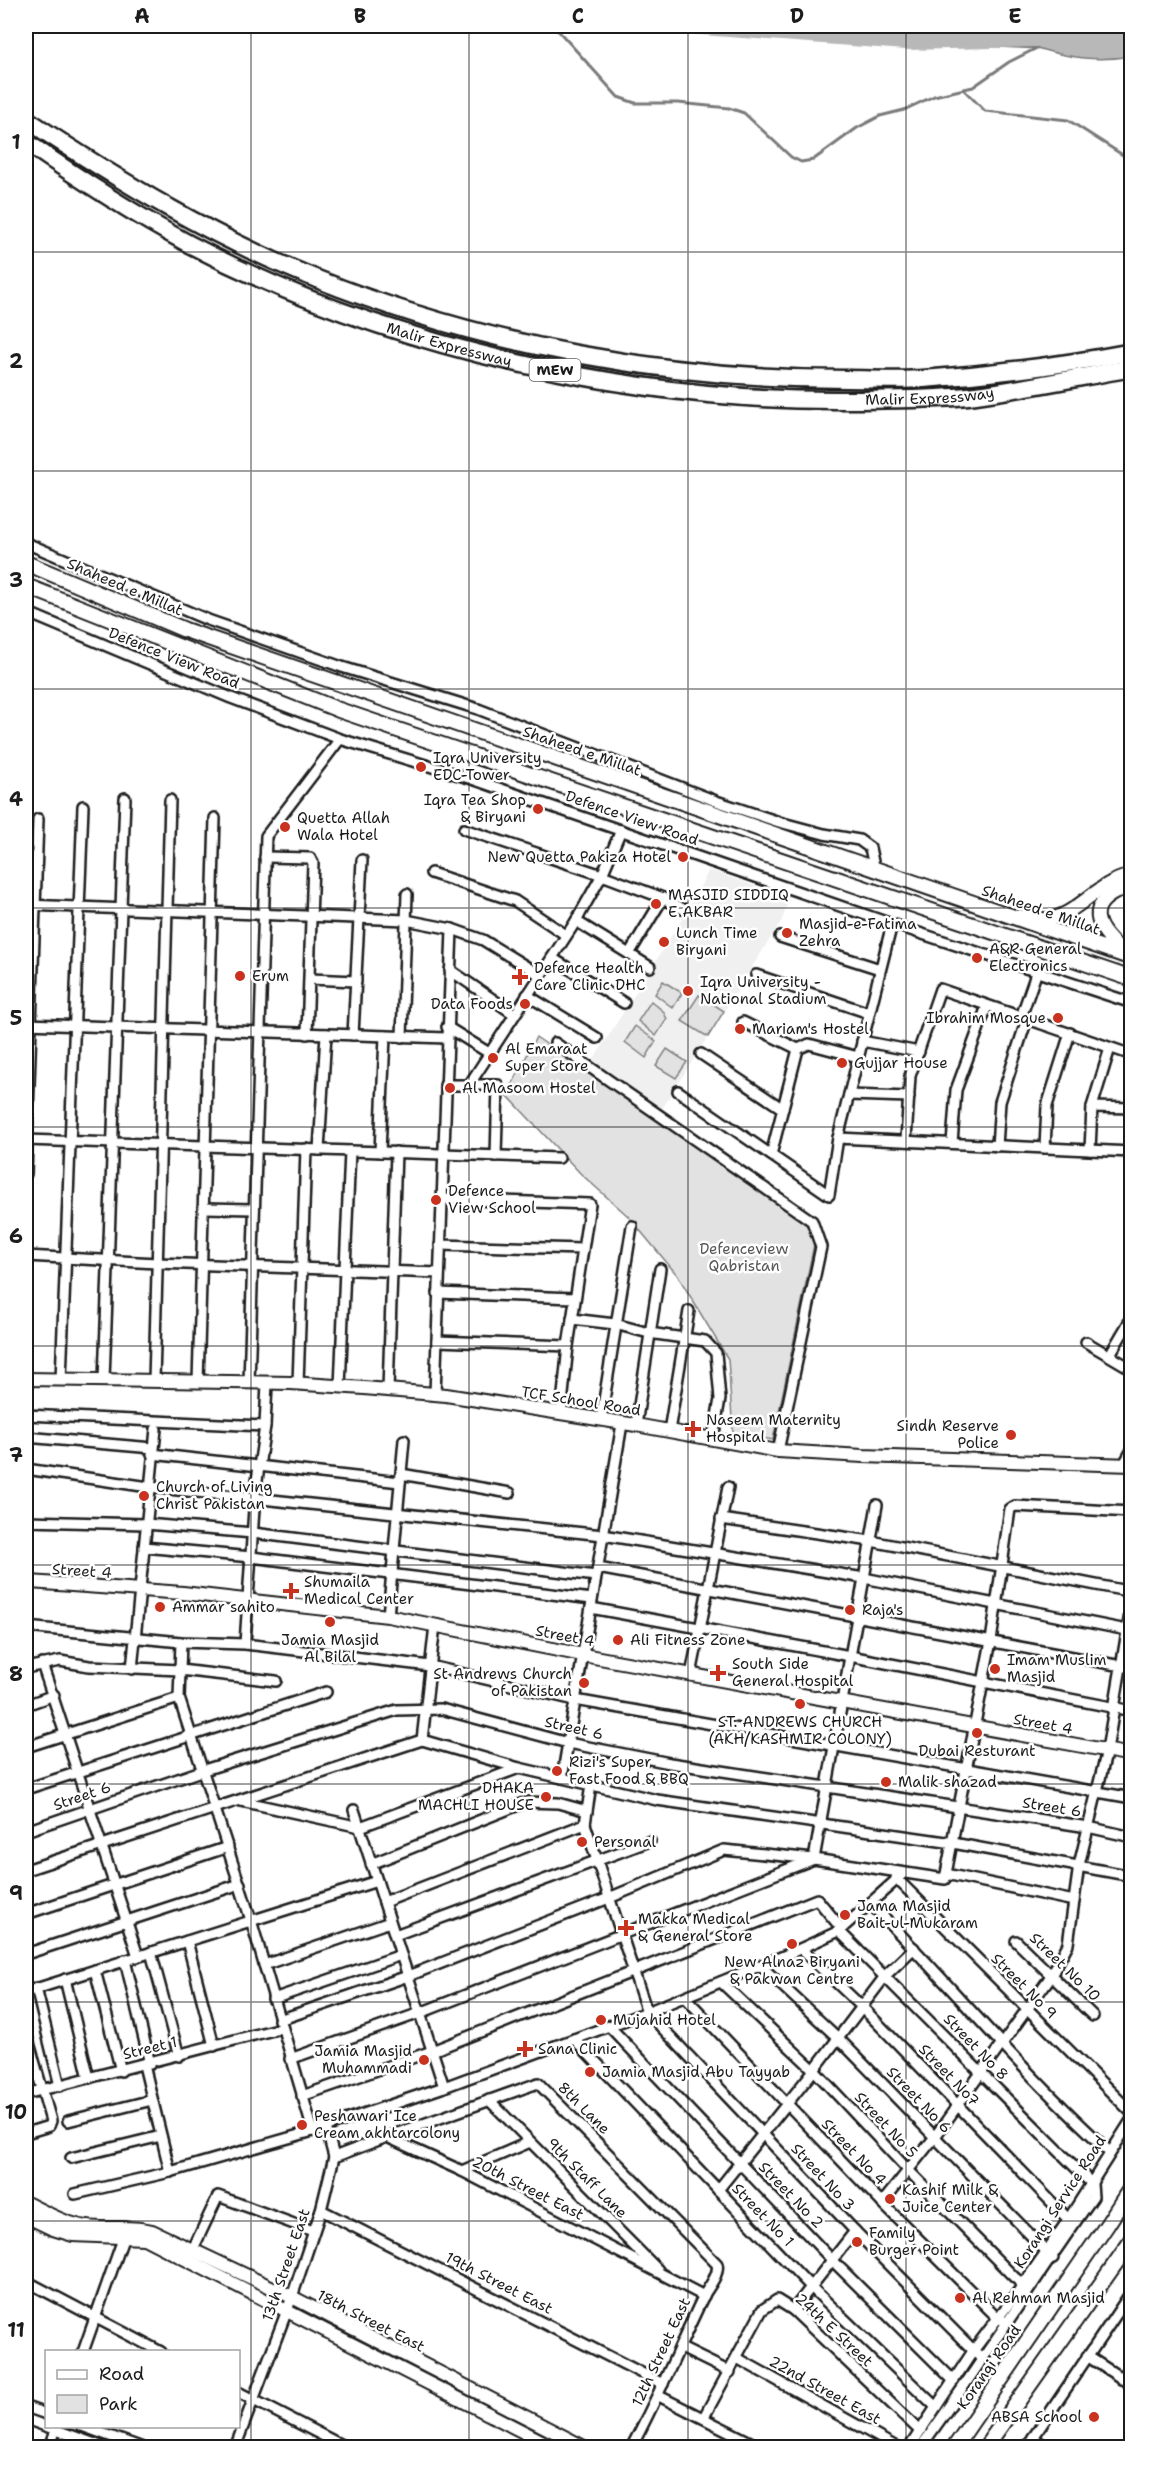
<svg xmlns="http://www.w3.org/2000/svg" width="1157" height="2473" viewBox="0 0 1157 2473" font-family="'Shantell Sans',sans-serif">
  <rect width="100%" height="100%" fill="#fff"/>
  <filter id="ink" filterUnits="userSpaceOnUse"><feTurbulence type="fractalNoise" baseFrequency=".0167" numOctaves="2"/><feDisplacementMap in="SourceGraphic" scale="12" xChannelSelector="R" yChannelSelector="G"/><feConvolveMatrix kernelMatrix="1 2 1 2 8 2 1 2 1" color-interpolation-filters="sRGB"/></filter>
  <g filter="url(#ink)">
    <path fill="#f0f0f0" d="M709,870L789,898L782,920L662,1109L592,1062L684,916Z"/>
    <g fill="#e2e2e2" stroke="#7f7f7f" stroke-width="1.5">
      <path d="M663,981L682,993L673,1008L655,994Z"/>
      <path d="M699,995L724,1011L708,1037L682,1021Z"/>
      <path d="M651,1001L663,1011L667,1019L656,1036L638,1021Z"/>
      <path d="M635,1026L656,1041L646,1058L625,1042Z"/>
      <path d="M536,1037L810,1224L816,1235L773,1440L733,1433L728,1359L678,1276L628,1216L581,1174L507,1095Z"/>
      <path d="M667,1049L687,1062L676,1078L656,1066Z"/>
    </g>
    <path fill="#b8b8b8" stroke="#7a7a7a" stroke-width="1.5" d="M1044,26H1131V56C1098,62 1069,58 1037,48L1036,35Z"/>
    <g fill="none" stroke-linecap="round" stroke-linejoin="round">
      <g stroke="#7a7a7a" stroke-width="3">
        <path d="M554,26L618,97L635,103H678L729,108L744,113L791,157L801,162L813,160L857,128L880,116L904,110L934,96L973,87L1009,62L1037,48"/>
        <path d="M874,26L906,42L1036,48"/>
        <path d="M1031,26L1043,32"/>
        <path d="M963,89L985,111L1068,120L1132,161"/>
      </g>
      <path stroke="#b8b8b8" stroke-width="16" d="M688,26L906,42L1036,39L1058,36"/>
      <g stroke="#1c1c1c" stroke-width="14">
        <g id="street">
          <path d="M26,543L208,620L342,667L478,709L716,801L779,822L824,834L859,840L870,848L875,871"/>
          <path d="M26,612L231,698L340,739L472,779L892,924L1132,1003"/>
          <path d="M464,829L602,875L663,898L683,909"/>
          <path d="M265,857L310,858L313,863L307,1034"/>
          <path d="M431,873L515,901L566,935"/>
          <path d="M26,905L406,920L452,929L483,940L540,975"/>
          <path d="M576,921L650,967"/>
          <path d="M780,937L880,969"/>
          <path d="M629,954L663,898"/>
          <path d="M552,958L624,1003"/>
          <path d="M450,970L514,1014"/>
          <path d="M756,975L869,1013"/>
          <path d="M310,979L356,981"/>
          <path d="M527,995L597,1038"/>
          <path d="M1021,1017L1037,971"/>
          <path d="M743,1022L798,1049L809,1044L858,1057"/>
          <path d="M26,1024L447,1038"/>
          <path d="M447,1027L489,1053"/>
          <path d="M353,1035L362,860"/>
          <path d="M402,1037L407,894"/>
          <path d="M862,1041L919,1052"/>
          <path d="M555,1043L812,1221L821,1247L778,1451"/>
          <path d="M701,1054L783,1109"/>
          <path d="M445,1085H498L496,1156"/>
          <path d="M469,1085L576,921L602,875L621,830"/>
          <path d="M678,1091L829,1195L838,1138L1132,1152"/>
          <path d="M849,1095L909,1097"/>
          <path d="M1092,1107L1132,1108"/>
          <path d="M838,1138L892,924"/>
          <path d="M26,1140L559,1158"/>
          <path d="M906,1140L910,1076L940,989L1132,1055"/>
          <path d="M952,1143L956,1090L987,1006"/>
          <path d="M997,1146L1000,1102L1027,1019"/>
          <path d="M1045,1148L1047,1106L1070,1033"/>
          <path d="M319,1150L326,1034"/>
          <path d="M1090,1150L1092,1107L1110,1048"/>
          <path d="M380,1152L385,1036"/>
          <path d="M771,1155L798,1049"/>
          <path d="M26,1174L38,819"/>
          <path d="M441,1199L590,1204L568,1346L561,1414"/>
          <path d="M204,1208L254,1209"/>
          <path d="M440,1245L583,1249"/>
          <path d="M26,1256L157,1263L439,1273"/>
          <path d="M438,1293L575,1298"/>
          <path d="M572,1319L615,1324L649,1333L705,1341L716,1353L720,1399L713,1439"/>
          <path d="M437,1341L568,1346"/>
          <path d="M1086,1342L1132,1369"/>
          <path d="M1112,1351L1132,1317"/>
          <path d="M61,1380L83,806"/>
          <path d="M104,1380L125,798"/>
          <path d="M154,1381L170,800"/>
          <path d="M198,1382L215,818"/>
          <path d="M249,1383L266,836L340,739"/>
          <path d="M298,1384L306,1149"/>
          <path d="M340,1387L350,1151"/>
          <path d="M388,1390L396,1152"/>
          <path d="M435,1394L452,929"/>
          <path d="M26,1415L265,1426"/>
          <path d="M601,1419L632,1226"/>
          <path d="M636,1425L660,1269"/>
          <path d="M669,1431L689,1311"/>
          <path d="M26,1437L153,1448"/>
          <path d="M152,1454L400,1482"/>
          <path d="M1124,1464L1132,1450"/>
          <path d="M26,1469L149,1487L603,1535L864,1578L1132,1631"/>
          <path d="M401,1474L510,1493"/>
          <path d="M721,1519L871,1541L1132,1592"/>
          <path d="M26,1521L146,1524L253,1533L596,1576"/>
          <path d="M144,1547L251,1557L592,1599"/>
          <path d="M598,1568L1132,1668"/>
          <path d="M591,1608L850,1656L1132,1711"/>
          <path d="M388,1616L404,1440"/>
          <path d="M26,1627L181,1642L245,1644L430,1666L575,1700L1132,1798"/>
          <path d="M181,1642L179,1698L251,1920L313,2131"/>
          <path d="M245,1644L255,1494L265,1426L267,1383"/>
          <path d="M42,1664L138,1956"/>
          <path d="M26,1668L60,1661L89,1666L180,1670L276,1681"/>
          <path d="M132,1669L156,1429"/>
          <path d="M691,1675L728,1487"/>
          <path d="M26,1705L54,1695"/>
          <path d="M422,1740L435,1625"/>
          <path d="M26,1747L179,1698"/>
          <path d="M562,1778L622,1424"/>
          <path d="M591,1785L585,1824L647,2012L855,2231L981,2358"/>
          <path d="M26,1789L326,1692"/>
          <path d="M241,1801L360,1827L519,1768"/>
          <path d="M354,1810L444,2087"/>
          <path d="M26,1831L204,1770L397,1710L441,1709L568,1743L670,1763L1088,1827L1132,1837"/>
          <path d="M371,1864L526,1802L558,1803L587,1811"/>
          <path d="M26,1870L422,1740L519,1768L657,1800L953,1843L1132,1876"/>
          <path d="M946,1874L1074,1901"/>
          <path d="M896,1878L1132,2113"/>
          <path d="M384,1902L585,1824"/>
          <path d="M870,1903C951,1985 1024,2075 1110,2152"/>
          <path d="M26,1914L228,1847"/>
          <path d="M839,1931L1092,2184L1093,2197C1034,2280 980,2366 920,2448"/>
          <path d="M395,1935L650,1841"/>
          <path d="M187,1941L214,2046"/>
          <path d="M1016,1941L1093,2016"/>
          <path d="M801,1949L861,2006L1072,2223"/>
          <path d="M151,1952L179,2056"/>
          <path d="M26,1954L240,1884"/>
          <path d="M125,1960L150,2064"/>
          <path d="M264,1965L390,1922"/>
          <path d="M761,1966L838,2038L1053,2258"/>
          <path d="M95,1970L121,2071"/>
          <path d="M65,1979L89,2078"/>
          <path d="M721,1982L814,2070L908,2170L1014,2277L1029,2289"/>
          <path d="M36,1988L60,2086"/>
          <path d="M26,1992L377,1881"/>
          <path d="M685,1997L882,2203L998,2318L1006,2322"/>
          <path d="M273,1999L401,1955"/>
          <path d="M279,2020L408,1976L609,1898L724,1850L814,1859L945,1879L991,1641L1010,1509L1015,1506L1132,1512"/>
          <path d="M609,2026L833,2261L954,2381"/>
          <path d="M26,2032L51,2121L49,2126L26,2133"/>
          <path d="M574,2039L811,2287L936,2407"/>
          <path d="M290,2059L420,2013L814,1859L877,1505"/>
          <path d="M144,2065L170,2172"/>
          <path d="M26,2094L281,2028"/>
          <path d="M302,2096L432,2051L817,1899L842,1929"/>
          <path d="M489,2100L658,2270"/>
          <path d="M68,2121L152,2100"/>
          <path d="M387,2137L538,2083L717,2264C720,2275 708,2287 703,2297C679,2347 658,2398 631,2448"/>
          <path d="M334,2157L387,2137L462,2171L704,2296"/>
          <path d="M71,2158L161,2136"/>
          <path d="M462,2171L530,2142"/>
          <path d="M718,2190L814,2070L886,1975L914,1948"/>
          <path d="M75,2194L170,2172L313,2131L444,2087L647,2012L791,1953L839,1931L904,1873"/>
          <path d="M882,2203L934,2138L1051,1976L1068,1944L1079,1865L1107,1750L1132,1602"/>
          <path d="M321,2210L663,2384"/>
          <path d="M193,2249L218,2196L313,2231"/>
          <path d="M26,2281L161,2352"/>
          <path d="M793,2310L855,2231"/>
          <path d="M681,2348L730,2372"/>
          <path d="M83,2352L124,2236"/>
          <path d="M1087,2356L1132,2385"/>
          <path d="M737,2358L898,2448"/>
          <path d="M1121,2379L1132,2363"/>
          <path d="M238,2392L347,2448"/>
          <path d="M659,2396L762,2448"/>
          <path d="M26,2407L46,2414"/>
          <path d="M704,2417L762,2310L777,2300L793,2310L920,2431"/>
          <path d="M26,2419L106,2448"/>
          <path d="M82,2426L143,2448"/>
          <path d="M1033,2437L1047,2448"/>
          <path d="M49,2448L57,2426"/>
          <path d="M235,2448L292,2297L321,2210L334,2157L326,2127"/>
          <path d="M909,2448L973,2351L1023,2285L1068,2220L1132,2119"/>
          <path d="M1026,2448L1132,2291"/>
        </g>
      </g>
      <g stroke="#1c1c1c" stroke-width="16">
        <g id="secondary">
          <path d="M1020,916C1029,917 1040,920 1048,919C1078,915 1096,882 1132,875"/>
          <path d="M1128,955C1093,928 1081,902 1132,886"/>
          <path d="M26,1379L291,1383L364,1388L446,1395L636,1425L778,1451L863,1456L1132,1465"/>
          <path d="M26,1584L30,1582L183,1593L388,1616L583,1655L1132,1755"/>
          <path d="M26,2203C45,2212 65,2224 87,2227C109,2230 130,2225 152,2231L292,2297L586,2448"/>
          <path d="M26,2216L53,2229L73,2235L144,2238L555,2448"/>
        </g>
      </g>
      <g stroke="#1c1c1c" stroke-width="18">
        <g id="primary">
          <path d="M26,563L185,630L1132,958"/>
          <path d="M26,586L339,710L1132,979"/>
          <path d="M954,2448L1107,2225L1132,2186"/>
          <path d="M985,2448L1132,2240"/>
        </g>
      </g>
      <g stroke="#1c1c1c" stroke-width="21">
        <g id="highway">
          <path d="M26,119C118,180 213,238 317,279C485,346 666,379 847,379C872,379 898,381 923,379C993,374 1063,365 1132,352"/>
          <path id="s1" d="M26,142C79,179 132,213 189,244C384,347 633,403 854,400C894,399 936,400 976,395C1028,388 1080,377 1132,368"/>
        </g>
      </g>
      <use href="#street" stroke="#fff" stroke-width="9"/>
      <use href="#secondary" stroke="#fff" stroke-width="12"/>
      <use href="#primary" stroke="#fff" stroke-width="14"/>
      <use href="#highway" stroke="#fff" stroke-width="16"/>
    </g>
  </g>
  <path fill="none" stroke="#1c1c1c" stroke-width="1.5" stroke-opacity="0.55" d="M251,26V2448M469,26V2448M688,26V2448M906,26V2448M26,252H1132M26,471H1132M26,689H1132M26,908H1132M26,1127H1132M26,1346H1132M26,1565H1132M26,1784H1132M26,2002H1132M26,2221H1132"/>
  <g fill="#c8321e" stroke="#fff" stroke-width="2">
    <circle cx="421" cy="767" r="6"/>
    <circle cx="538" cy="809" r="6"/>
    <circle cx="285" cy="827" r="6"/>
    <circle cx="683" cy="857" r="6"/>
    <circle cx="656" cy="904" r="6"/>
    <circle cx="787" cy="933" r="6"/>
    <circle cx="664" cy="942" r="6"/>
    <circle cx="977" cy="958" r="6"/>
    <circle cx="240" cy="976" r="6"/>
    <path d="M517 968h6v6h6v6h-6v6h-6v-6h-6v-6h6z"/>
    <circle cx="688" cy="991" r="6"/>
    <circle cx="525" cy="1004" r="6"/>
    <circle cx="1058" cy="1018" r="6"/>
    <circle cx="740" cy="1029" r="6"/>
    <circle cx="493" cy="1058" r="6"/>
    <circle cx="842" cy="1063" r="6"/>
    <circle cx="450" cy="1088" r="6"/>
    <circle cx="436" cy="1200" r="6"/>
    <path d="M690 1420h6v6h6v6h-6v6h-6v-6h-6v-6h6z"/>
    <circle cx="1011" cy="1435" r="6"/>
    <circle cx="144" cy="1496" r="6"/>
    <path d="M288 1582h6v6h6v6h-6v6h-6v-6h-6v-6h6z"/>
    <circle cx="160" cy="1607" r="6"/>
    <circle cx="850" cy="1610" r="6"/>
    <circle cx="330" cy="1622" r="6"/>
    <circle cx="618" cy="1640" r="6"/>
    <circle cx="995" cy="1669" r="6"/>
    <path d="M715 1664h6v6h6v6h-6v6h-6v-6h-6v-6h6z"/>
    <circle cx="584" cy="1683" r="6"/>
    <circle cx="800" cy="1704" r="6"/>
    <circle cx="977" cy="1733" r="6"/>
    <circle cx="557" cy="1771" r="6"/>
    <circle cx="886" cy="1782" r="6"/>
    <circle cx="546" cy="1797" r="6"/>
    <circle cx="582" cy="1842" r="6"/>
    <circle cx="845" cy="1915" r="6"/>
    <path d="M623 1919h6v6h6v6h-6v6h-6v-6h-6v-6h6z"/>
    <circle cx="792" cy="1944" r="6"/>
    <circle cx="601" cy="2020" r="6"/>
    <path d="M522 2040h6v6h6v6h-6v6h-6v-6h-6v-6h6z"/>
    <circle cx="424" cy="2060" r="6"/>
    <circle cx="590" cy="2072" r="6"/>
    <circle cx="302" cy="2125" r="6"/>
    <circle cx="890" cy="2199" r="6"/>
    <circle cx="857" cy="2242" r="6"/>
    <circle cx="960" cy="2298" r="6"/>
    <circle cx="1094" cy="2417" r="6"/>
  </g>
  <g text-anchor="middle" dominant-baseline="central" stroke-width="5" stroke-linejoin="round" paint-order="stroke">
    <rect fill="#fff" stroke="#606060" stroke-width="1.5" x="529.5" y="359" width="51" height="22" rx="4.5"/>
    <g font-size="14" font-weight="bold" fill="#1c1c1c">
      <text x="555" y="370">MEW</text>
    </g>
    <g font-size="15" fill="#1c1c1c" stroke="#fff">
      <text stroke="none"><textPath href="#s1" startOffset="472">Malir Expressway</textPath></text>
      <text stroke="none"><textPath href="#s1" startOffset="958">Malir Expressway</textPath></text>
      <text transform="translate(125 587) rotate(23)">Shaheed e Millat</text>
      <text transform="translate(174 658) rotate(22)">Defence View Road</text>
      <text transform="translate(582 751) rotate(19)">Shaheed e Millat</text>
      <text transform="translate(632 818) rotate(19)">Defence View Road</text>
      <text transform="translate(1041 910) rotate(19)">Shaheed e Millat</text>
      <text transform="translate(581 1401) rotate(9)">TCF School Road</text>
      <text transform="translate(82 1571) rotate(4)">Street 4</text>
      <text transform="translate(565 1636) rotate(11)">Street 4</text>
      <text transform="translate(1043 1724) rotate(10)">Street 4</text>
      <text transform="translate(574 1728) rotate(13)">Street 6</text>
      <text transform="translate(82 1796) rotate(-19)">Street 6</text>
      <text transform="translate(1052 1807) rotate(9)">Street 6</text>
      <text transform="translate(1065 1967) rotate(44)">Street No 10</text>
      <text transform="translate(1024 1986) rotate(45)">Street No 9</text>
      <text transform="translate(976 2047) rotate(46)">Street No 8</text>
      <text transform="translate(150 2048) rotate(-14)">Street 1</text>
      <text transform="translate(949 2075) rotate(46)">Street No7</text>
      <text transform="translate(919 2100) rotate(46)">Street No 6</text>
      <text transform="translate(584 2108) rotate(45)">8th Lane</text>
      <text transform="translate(886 2125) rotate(47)">Street No 5</text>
      <text transform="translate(854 2152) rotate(46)">Street No 4</text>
      <text transform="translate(823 2177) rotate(47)">Street No 3</text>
      <text transform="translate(587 2178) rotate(45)">9th Staff Lane</text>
      <text transform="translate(528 2188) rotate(27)">20th Street East</text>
      <text transform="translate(791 2195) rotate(46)">Street No 2</text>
      <text transform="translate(1060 2202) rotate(-57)">Korangi Service Road</text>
      <text transform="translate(763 2215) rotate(46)">Street No 1</text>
      <text transform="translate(286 2265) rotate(-71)">13th Street East</text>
      <text transform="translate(499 2283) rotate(27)">19th Street East</text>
      <text transform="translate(371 2321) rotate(27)">18th Street East</text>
      <text transform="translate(834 2330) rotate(43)">24th E Street</text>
      <text transform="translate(661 2352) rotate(-65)">12th Street East</text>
      <text transform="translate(989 2367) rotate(-55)">Korangi Road</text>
      <text transform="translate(825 2390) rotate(29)">22nd Street East</text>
    </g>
    <g font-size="15" fill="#1c1c1c" stroke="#fff" text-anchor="start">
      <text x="433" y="758">Iqra University<tspan x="433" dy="17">EDC-Tower</tspan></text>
      <text x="526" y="800" text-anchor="end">Iqra Tea Shop<tspan x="526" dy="17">&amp; Biryani</tspan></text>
      <text x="297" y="818">Quetta Allah<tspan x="297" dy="17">Wala Hotel</tspan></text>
      <text x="671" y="857" text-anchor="end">New Quetta Pakiza Hotel</text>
      <text x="668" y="895">MASJID SIDDIQ<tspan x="668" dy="17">E AKBAR</tspan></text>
      <text x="799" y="924">Masjid-e-Fatima<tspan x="799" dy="17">Zehra</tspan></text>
      <text x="676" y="933">Lunch Time<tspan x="676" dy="17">Biryani</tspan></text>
      <text x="989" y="949">A&amp;R General<tspan x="989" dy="17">Electronics</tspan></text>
      <text x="534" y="968">Defence Health<tspan x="534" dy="17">Care Clinic DHC</tspan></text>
      <text x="252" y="976">Erum</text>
      <text x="700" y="982">Iqra University -<tspan x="700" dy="17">National Stadium</tspan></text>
      <text x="513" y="1004" text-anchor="end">Data Foods</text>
      <text x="1046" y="1018" text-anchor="end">Ibrahim Mosque</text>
      <text x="752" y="1029">Mariam's Hostel</text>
      <text x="505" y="1049">Al Emaraat<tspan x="505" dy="17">Super Store</tspan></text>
      <text x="854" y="1063">Gujjar House</text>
      <text x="462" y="1088">Al Masoom Hostel</text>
      <text x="448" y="1191">Defence<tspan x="448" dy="17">View School</tspan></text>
      <text x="706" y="1420">Naseem Maternity<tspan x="706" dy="17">Hospital</tspan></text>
      <text x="999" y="1426" text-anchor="end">Sindh Reserve<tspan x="999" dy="17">Police</tspan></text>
      <text x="156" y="1487">Church of Living<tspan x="156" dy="17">Christ Pakistan</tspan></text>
      <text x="304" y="1582">Shumaila<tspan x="304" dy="17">Medical Center</tspan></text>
      <text x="172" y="1607">Ammar sahito</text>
      <text x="862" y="1610">Raja's</text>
      <text x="330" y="1640" text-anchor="middle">Jamia Masjid<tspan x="330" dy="17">Al Bilal</tspan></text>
      <text x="630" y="1640">Ali Fitness Zone</text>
      <text x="1007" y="1660">Imam Muslim<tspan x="1007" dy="17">Masjid</tspan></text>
      <text x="732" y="1664">South Side<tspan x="732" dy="17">General Hospital</tspan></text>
      <text x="572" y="1674" text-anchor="end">St Andrews Church<tspan x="572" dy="17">of Pakistan</tspan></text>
      <text x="800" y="1722" text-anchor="middle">ST. ANDREWS CHURCH<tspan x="800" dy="17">(AKH/KASHMIR COLONY)</tspan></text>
      <text x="977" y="1751" text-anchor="middle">Dubai Resturant</text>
      <text x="569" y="1762">Rizi's Super<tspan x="569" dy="17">Fast Food &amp; BBQ</tspan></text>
      <text x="898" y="1782">Malik shazad</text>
      <text x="534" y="1788" text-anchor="end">DHAKA<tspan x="534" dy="17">MACHLI HOUSE</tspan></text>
      <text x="594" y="1842">Personal</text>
      <text x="857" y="1906">Jama Masjid<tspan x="857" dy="17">Bait-ul-Mukaram</tspan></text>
      <text x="638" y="1919">Makka Medical<tspan x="638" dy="17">&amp; General Store</tspan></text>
      <text x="792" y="1962" text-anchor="middle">New Alnaz Biryani<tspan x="792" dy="17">&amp; Pakwan Centre</tspan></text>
      <text x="613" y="2020">Mujahid Hotel</text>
      <text x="538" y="2049">Sana Clinic</text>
      <text x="412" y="2051" text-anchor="end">Jamia Masjid<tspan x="412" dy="17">Muhammadi</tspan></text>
      <text x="602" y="2072">Jamia Masjid Abu Tayyab</text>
      <text x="314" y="2116">Peshawari Ice<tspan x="314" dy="17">Cream akhtarcolony</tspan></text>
      <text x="902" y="2190">Kashif Milk &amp;<tspan x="902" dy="17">Juice Center</tspan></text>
      <text x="869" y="2233">Family<tspan x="869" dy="17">Burger Point</tspan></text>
      <text x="972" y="2298">Al Rehman Masjid</text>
      <text x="1082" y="2417" text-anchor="end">ABSA School</text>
    </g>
    <g font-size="15" fill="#575757" stroke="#fff">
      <text x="744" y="1249">Defenceview<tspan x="744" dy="17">Qabristan</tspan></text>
    </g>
  </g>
  <rect width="1157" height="2473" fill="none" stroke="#fff" stroke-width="66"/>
  <rect x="45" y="2350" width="195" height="78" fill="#ffffff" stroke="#a4a4a4" stroke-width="1.5"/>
  <rect x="57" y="2370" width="30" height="9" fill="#ffffff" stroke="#a4a4a4" stroke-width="1.5"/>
  <text x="99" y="2380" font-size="18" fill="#1c1c1c">Road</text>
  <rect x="57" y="2395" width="30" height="18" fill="#e2e2e2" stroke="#a4a4a4" stroke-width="1.5"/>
  <text x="99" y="2410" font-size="18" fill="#1c1c1c">Park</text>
  <rect x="33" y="33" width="1091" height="2407" fill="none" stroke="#1c1c1c" stroke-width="2"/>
  <g font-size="20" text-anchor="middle" font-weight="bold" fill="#1c1c1c">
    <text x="142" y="23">A</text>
    <text x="360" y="23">B</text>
    <text x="578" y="23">C</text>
    <text x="797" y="23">D</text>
    <text x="1015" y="23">E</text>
    <text x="16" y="149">1</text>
    <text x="16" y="368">2</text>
    <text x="16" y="587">3</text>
    <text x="16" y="806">4</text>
    <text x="16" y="1025">5</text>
    <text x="16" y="1243">6</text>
    <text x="16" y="1462">7</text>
    <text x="16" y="1681">8</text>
    <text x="16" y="1900">9</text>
    <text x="16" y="2119">10</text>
    <text x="16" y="2337">11</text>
  </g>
</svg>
